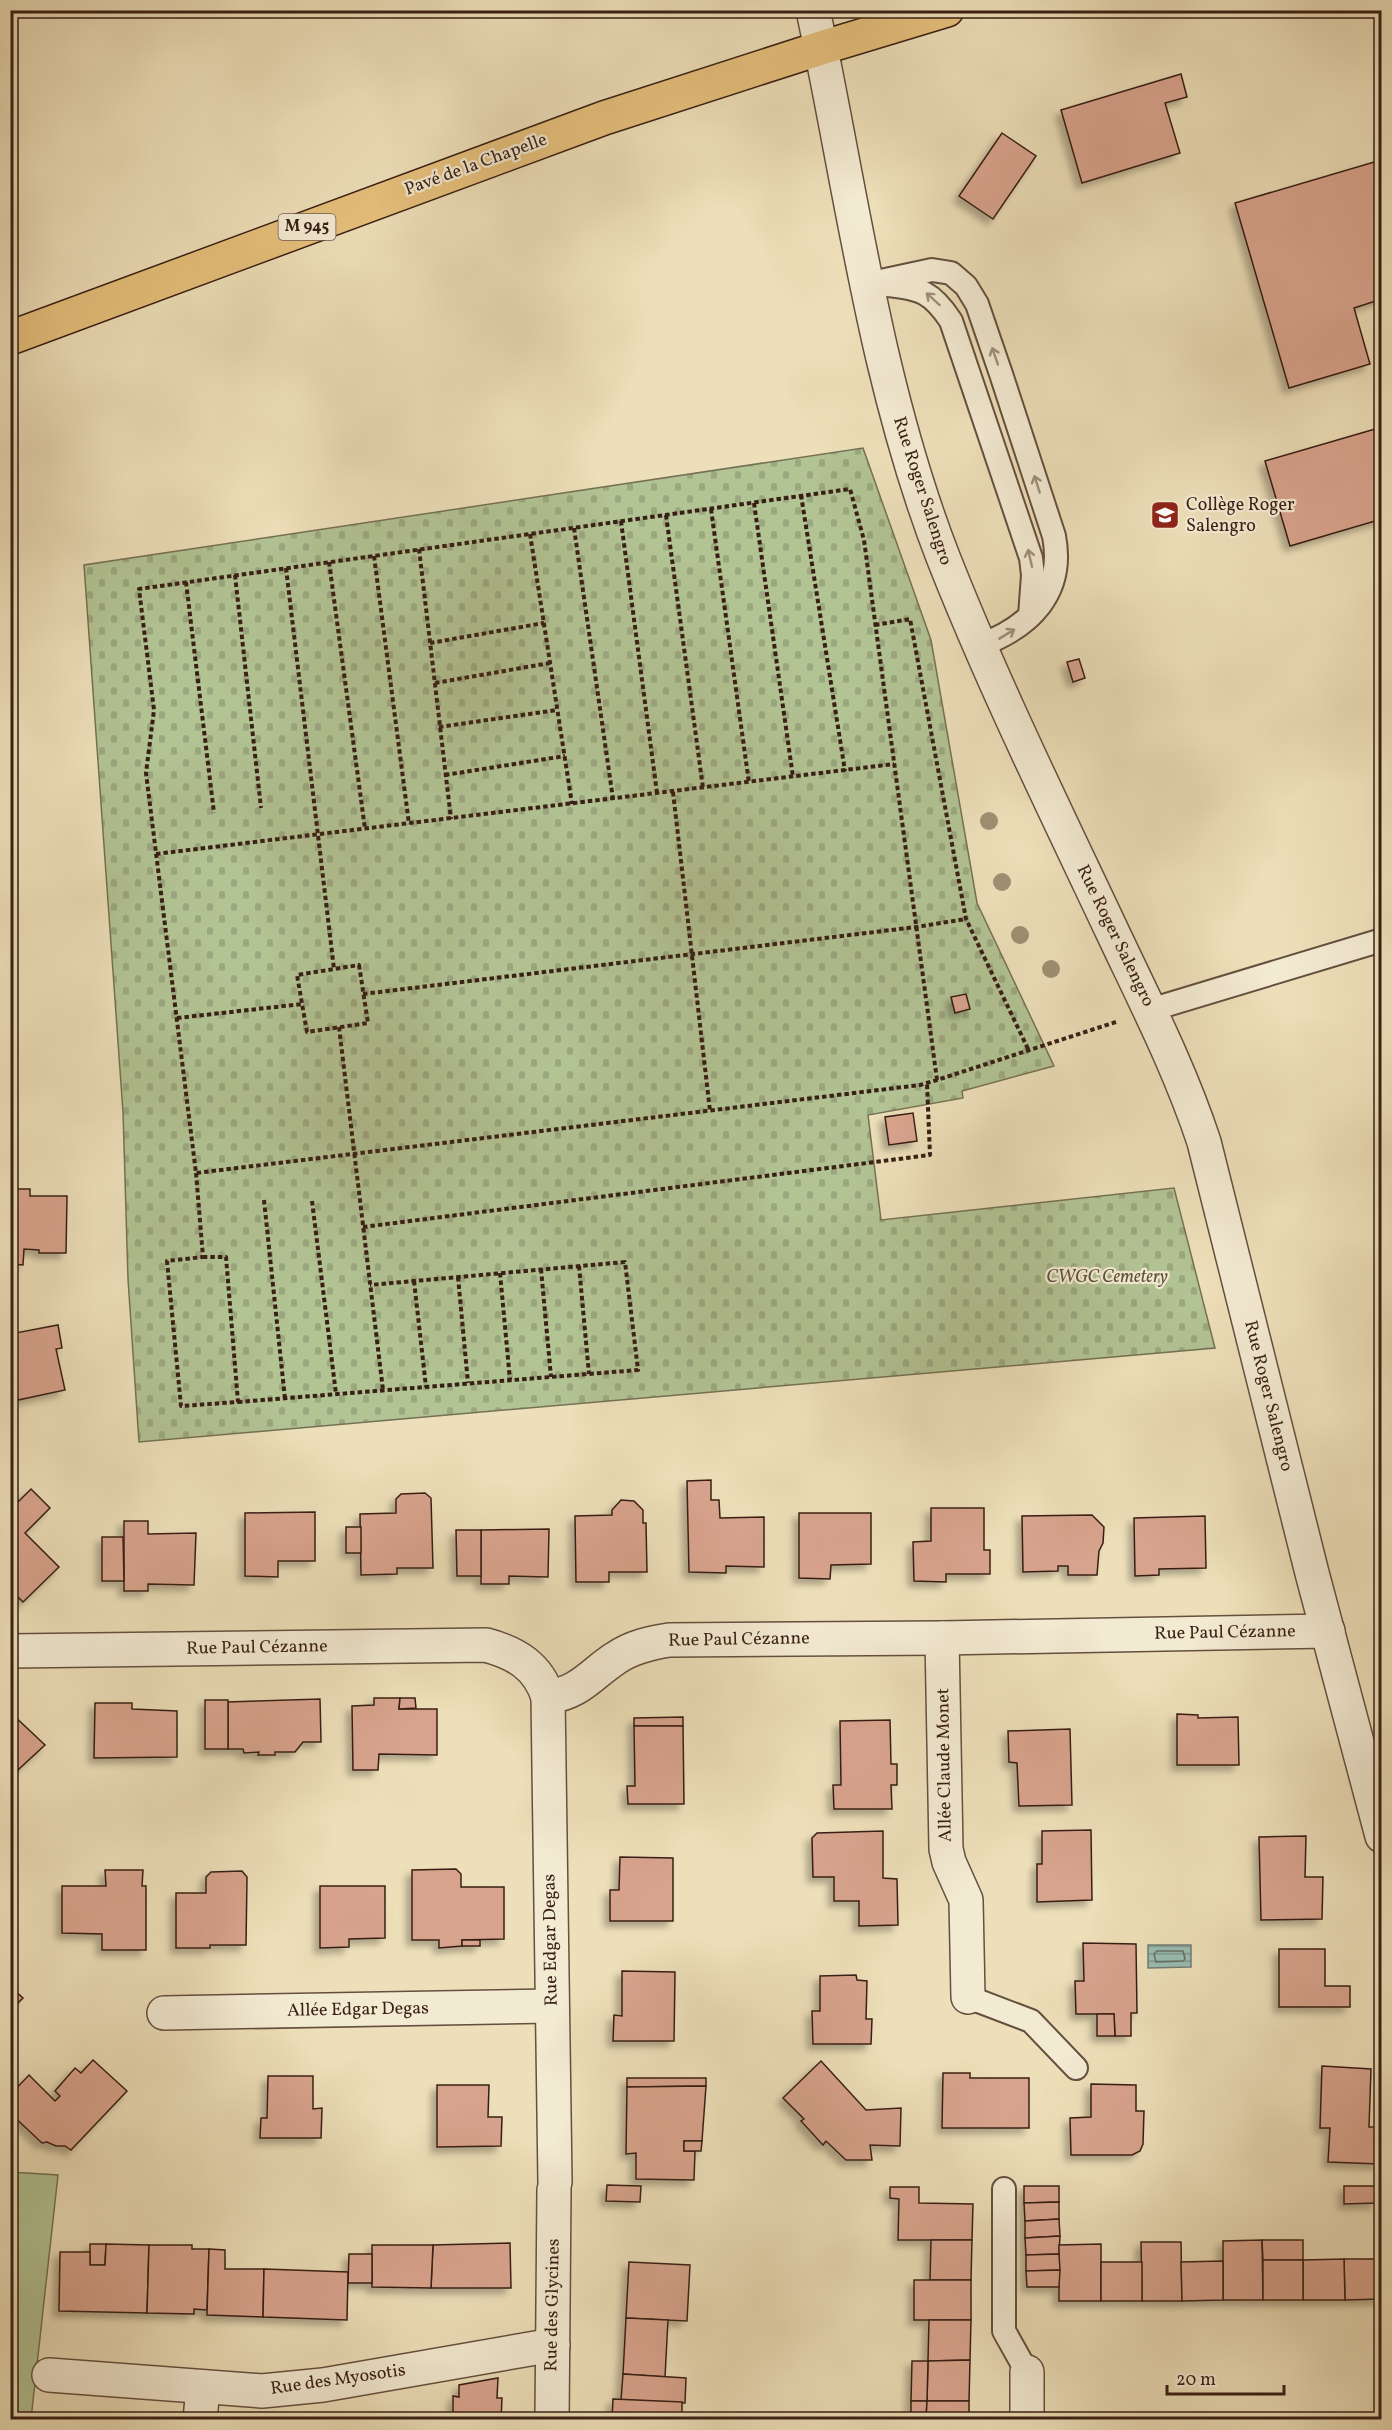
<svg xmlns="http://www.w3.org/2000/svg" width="1392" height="2430" viewBox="0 0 1392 2430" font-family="Vollkorn,serif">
  <defs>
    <pattern id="cemetery-stones" width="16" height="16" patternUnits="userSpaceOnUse" patternTransform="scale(1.5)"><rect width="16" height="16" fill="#b2c394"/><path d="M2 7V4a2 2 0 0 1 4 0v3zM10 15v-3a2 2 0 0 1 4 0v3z" fill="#9aa77f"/></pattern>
    <pattern id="water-rules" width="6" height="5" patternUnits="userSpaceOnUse" patternTransform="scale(1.5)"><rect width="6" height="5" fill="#99bcb2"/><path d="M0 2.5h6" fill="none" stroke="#7e9890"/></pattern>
    <filter id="shadow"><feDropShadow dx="-5.5" dy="5.5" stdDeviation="3" flood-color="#0004"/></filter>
  </defs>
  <rect width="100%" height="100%" fill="#eddfb9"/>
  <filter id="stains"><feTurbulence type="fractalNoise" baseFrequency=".00333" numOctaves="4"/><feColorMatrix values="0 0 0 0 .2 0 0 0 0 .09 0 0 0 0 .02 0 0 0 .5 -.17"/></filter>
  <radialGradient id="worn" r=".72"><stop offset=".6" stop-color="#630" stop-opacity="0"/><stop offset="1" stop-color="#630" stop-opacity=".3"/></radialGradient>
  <path fill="url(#cemetery-stones)" stroke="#757154" stroke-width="1.5" d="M863,448L931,640L977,903L1054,1066L962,1091L963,1098L868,1115L881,1220L1174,1188L1215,1348L139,1442L128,1279L123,1112L84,565Z"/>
  <path fill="#b2c394" stroke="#757154" stroke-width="1.5" d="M10,2172L58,2175L31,2419H11Z"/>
  <path fill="url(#water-rules)" stroke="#727d73" stroke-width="1.5" d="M1148,1945H1191V1967L1148,1968Z"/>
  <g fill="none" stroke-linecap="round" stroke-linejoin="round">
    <path stroke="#686e64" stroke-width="1.5" d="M1157,1951H1183L1185,1959L1183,1961L1156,1962L1154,1954Z"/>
  </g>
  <g fill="#d8a38d" stroke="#381f15" stroke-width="1.5" filter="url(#shadow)">
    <path d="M1181,74L1187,97L1165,103L1180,153L1082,183L1061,110Z"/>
    <path d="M1002,133L1036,156L993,219L959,196Z"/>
    <path d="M1381,160L1382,299L1354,308L1370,364L1289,388L1235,203Z"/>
    <path d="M1382,427V519L1290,546L1265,461Z"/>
    <path d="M1079,659L1085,678L1073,682L1067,662Z"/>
    <path d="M966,994L970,1009L955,1013L951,997Z"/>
    <path d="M913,1113L917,1141L889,1145L885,1117Z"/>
    <path d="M10,1189H30V1196H67L66,1253H39V1250L24,1249L23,1265L10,1264Z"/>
    <path d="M58,1325L62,1348L56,1349L65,1390L18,1400L10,1360V1334Z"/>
    <path d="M711,1480V1500H719L720,1518L764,1517V1567L726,1566V1573L689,1572L687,1481Z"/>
    <path d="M31,1489L50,1508L25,1533L59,1567L23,1602L10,1589V1510Z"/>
    <path d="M425,1493L431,1498L433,1568H397V1574L361,1575L360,1514L396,1513V1499L401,1494Z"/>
    <path d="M621,1500L634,1501L643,1510V1523H646L647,1572H609V1582H576L575,1516L612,1515V1510Z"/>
    <path d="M931,1508H984V1550H990V1574H946V1582L914,1581L913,1542L931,1541Z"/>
    <path d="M315,1512V1561H278V1577L245,1576V1513Z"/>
    <path d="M799,1513H871V1564L831,1565L830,1579L799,1578Z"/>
    <path d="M1092,1515L1104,1527L1103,1543L1099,1551L1097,1575H1068V1566H1058V1571L1023,1572L1022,1516Z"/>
    <path d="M1205,1516L1206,1568L1159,1569V1575L1135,1576L1134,1518Z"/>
    <path d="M124,1521H148V1534L196,1533L194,1585L148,1584V1591H124Z"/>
    <rect x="346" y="1527" width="15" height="26"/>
    <path d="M549,1529L548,1577L509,1576V1584H481V1530Z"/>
    <path d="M456,1530H481V1576H457Z"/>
    <path d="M102,1537H123L124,1581H102Z"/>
    <path d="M374,1698H400L399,1709H437V1755L379,1754L378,1770H353L352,1706L374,1705Z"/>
    <path d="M400,1698H415L416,1708L399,1709Z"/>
    <path d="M320,1699L321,1742H303L295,1752H275V1755H258L259,1752L244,1753L243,1749H228V1702Z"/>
    <rect x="205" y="1700" width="23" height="49"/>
    <path d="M95,1703H132V1709L177,1711V1757L94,1758Z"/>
    <path d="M10,1712L45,1745L19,1769L10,1784Z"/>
    <path d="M1177,1714L1198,1715V1718L1238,1717L1239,1765H1177Z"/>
    <path d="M683,1717V1726H634V1718Z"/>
    <path d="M890,1720L891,1764H897V1785H891L892,1809H834L833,1785H841L840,1721Z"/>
    <path d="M634,1726H683L684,1804H628L627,1786H635Z"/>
    <path d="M1070,1729L1072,1805L1019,1806L1017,1763L1009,1762L1008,1731Z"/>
    <path d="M1091,1830L1092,1900L1037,1902V1864H1042V1831Z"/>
    <path d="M883,1831V1878L897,1879L898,1925L859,1926V1901H834V1877H813L812,1838L817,1833Z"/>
    <path d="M1306,1836L1305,1877H1323L1322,1919L1261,1920L1259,1837Z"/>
    <path d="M620,1857L673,1858V1921H610V1890H619Z"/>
    <path d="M456,1869L461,1874V1887H504V1939L462,1940V1946L439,1948V1940H412V1870Z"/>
    <path d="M105,1870H143L142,1886H146V1950H102V1934L62,1933V1886H106Z"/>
    <path d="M242,1871L247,1877L246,1945H210V1948H176V1893H206V1877L211,1872Z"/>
    <path d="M320,1886H385V1938L349,1939V1947L320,1948Z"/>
    <rect x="462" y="1940" width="18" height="6"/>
    <path d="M1083,1943L1136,1944L1137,2013H1131V2036H1115L1114,2014H1076L1075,1981H1084Z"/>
    <path d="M1279,1949H1325V1986H1350V2007H1279Z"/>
    <path d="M622,1971L675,1972L674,2041H613L614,2015L622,2016Z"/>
    <path d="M856,1975L857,1980L867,1981L866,2019H872L871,2044H813L812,2011H820V1976Z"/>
    <path d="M10,1986L23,1998L10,2011Z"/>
    <path d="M1097,2014H1114L1115,2036H1097Z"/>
    <path d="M93,2060L127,2091L71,2150L65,2146H56L47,2142L42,2143L10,2113V2095L29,2075L55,2101L60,2096L55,2091L75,2068L81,2073Z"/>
    <path d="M821,2061L866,2110L901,2108L900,2146L870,2145L872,2160H846L826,2141L823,2145L801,2121L804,2119L783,2098Z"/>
    <path d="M1322,2066L1371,2069L1369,2127H1380L1379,2164L1328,2162L1330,2128H1320Z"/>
    <path d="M943,2073H970V2078H1029V2128H942Z"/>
    <path d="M268,2076H313V2109L322,2108L321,2138H260L261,2118H267Z"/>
    <path d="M627,2078H706V2086L627,2087Z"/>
    <path d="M1091,2084L1136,2085V2111H1144L1143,2144L1140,2151L1132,2155H1071L1070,2118L1091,2117Z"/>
    <path d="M437,2085H489L488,2117H502L501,2146L437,2147Z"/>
    <path d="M706,2086L702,2141H684V2151H695L694,2180L636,2179V2153L626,2154L627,2087Z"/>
    <path d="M684,2141H702L701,2151H684Z"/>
    <path d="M607,2185L641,2186L640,2202L606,2201Z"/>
    <path d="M1024,2186H1059V2202L1024,2203Z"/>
    <path d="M1344,2186H1375L1377,2203L1344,2204Z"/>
    <path d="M890,2187H919V2203L973,2204L972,2240H898L899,2199L890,2198Z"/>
    <path d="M1059,2202V2219L1025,2221L1024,2203Z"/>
    <path d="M1059,2219L1060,2236L1025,2238V2221Z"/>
    <path d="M1060,2236L1059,2254L1026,2255L1025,2238Z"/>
    <path d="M931,2240H972L971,2280H930Z"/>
    <path d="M1262,2240L1263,2300H1223V2241Z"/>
    <path d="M1262,2240H1303V2260H1263Z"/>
    <path d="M1141,2242H1181L1182,2301H1142Z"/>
    <path d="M510,2243L511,2288H431L433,2245Z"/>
    <path d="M90,2244H106L105,2265H90Z"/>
    <path d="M106,2244L149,2245L147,2313L59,2311L60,2252H90V2265H105Z"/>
    <path d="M1101,2244V2301H1059V2245Z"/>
    <path d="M149,2245H192V2249H209L207,2310L194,2309V2314L147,2313Z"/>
    <path d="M372,2245H433L431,2288L372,2287Z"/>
    <path d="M209,2249L225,2250V2269H264L263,2317L207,2315Z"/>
    <path d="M349,2254H372V2283H348Z"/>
    <path d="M1059,2254L1060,2270L1026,2271V2255Z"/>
    <path d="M1344,2259H1382V2299L1345,2300Z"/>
    <path d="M1344,2259L1345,2300H1303V2260Z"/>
    <rect x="1263" y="2260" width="40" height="40"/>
    <path d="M1223,2261V2300L1182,2301L1181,2262Z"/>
    <path d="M629,2262L690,2265L687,2321L626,2318Z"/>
    <rect x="1101" y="2262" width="41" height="39"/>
    <path d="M264,2269L348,2272L347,2320L263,2317Z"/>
    <path d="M1060,2270L1059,2287H1027L1026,2271Z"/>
    <rect x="914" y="2280" width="57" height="40"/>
    <path d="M626,2318L668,2320L665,2377L623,2374Z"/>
    <path d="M929,2320H971L970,2360L928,2361Z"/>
    <path d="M970,2360L969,2401H927L928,2361Z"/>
    <path d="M912,2361H928L927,2401H911Z"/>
    <path d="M623,2374L686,2378L685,2403L621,2400Z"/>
    <path d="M498,2378L497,2398H502L501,2420H453V2396L459,2397V2385Z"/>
    <path d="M613,2399L682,2402V2420H612Z"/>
    <path d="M911,2401H927L926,2420H911Z"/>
    <path d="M927,2401H969V2420H926Z"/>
  </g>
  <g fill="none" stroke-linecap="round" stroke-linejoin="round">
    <g stroke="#654f3e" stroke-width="26">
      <g id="service">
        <path d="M867,284L932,270L951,273L966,286L977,304L1001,374L1054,536C1065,593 1030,627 979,646"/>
        <path d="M887,285C920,288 932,292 951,321L1031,558L1033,575L1030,616"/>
        <path d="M1150,1010L1382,940"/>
        <path d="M968,1997L1031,2021L1076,2068"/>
        <path d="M1004,2189V2331L1027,2372"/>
      </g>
    </g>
    <g stroke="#654f3e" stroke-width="36">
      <g id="minor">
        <path d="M813,10C852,193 875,382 943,557C993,684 1054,808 1112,931C1145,1001 1180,1069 1204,1142L1312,1573L1382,1836"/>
        <path d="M942,1638L946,1849L949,1862L966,1900L968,1997"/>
        <path d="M10,1651L486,1645C516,1653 538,1666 548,1697C580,1693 591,1674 616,1658C632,1647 650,1643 669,1640L942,1638L1328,1631"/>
        <path d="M548,1697L555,2182"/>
        <path d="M164,2013L551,2006"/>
        <path d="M49,2375L262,2391L323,2385L553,2345"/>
        <path d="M200,2420L203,2387"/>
        <path d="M552,2420L554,2190"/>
        <path d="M1027,2420V2372"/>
      </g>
    </g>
    <g stroke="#381f15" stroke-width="36">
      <path id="primary" d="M10,338L604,118L821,48L947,10"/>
    </g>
    <g stroke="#381f15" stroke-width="4" stroke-dasharray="4.5 3" stroke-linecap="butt">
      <path d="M801,495L845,771"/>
      <path d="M754,503L793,777"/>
      <path d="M711,509L749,783"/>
      <path d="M666,515L703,788"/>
      <path d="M621,521L657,793"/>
      <path d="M574,528L613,799"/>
      <path d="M530,534L572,804"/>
      <path d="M419,549L451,819"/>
      <path d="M374,556L409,824"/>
      <path d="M329,562L365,829"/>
      <path d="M286,568L334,969"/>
      <path d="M235,575L261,808"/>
      <path d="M186,582L214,813"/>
      <path d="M875,625L910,619L966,919L1029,1051"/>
      <path d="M430,643L544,623"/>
      <path d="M435,683L550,663"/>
      <path d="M439,727L557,710"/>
      <path d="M445,775L565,756"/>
      <path d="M673,792L710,1111"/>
      <path d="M156,854L894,764"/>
      <path d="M359,965L368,1023L307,1032L297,975Z"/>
      <path d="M363,994L916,927L966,919"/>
      <path d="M177,1018L302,1004"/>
      <path d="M339,1027L383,1390"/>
      <path d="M937,1080L864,540L850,489L139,589L154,710L146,773L196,1173L920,1085L937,1080L1116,1022"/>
      <path d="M196,1173L203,1257L167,1261L181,1406L238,1402L226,1257H203"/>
      <path d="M264,1200L285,1399"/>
      <path d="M312,1201L336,1394"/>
      <path d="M363,1227L930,1155L927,1083"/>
      <path d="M579,1266L589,1374"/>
      <path d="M541,1269L551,1377"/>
      <path d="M500,1273L510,1380"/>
      <path d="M458,1277L468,1383"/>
      <path d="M414,1281L426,1387"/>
      <path d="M238,1402L638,1370L625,1262L370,1285"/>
    </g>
    <use href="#service" stroke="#f3ead2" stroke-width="22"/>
    <use href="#minor" stroke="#f3ead2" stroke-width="33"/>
    <use href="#primary" stroke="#e6c07c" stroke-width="33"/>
  </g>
  <g fill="#9e9074">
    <circle cx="989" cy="821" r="9"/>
    <circle cx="1002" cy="882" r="9"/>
    <circle cx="1020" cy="935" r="9"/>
    <circle cx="1051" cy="969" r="9"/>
  </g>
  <defs><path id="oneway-shaft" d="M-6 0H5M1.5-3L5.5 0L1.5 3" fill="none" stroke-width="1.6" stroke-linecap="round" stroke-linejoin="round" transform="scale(1.5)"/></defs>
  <g stroke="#9f8f7d">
    <use href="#oneway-shaft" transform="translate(933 299) rotate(-138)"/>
    <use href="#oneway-shaft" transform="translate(995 356) rotate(-109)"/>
    <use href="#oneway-shaft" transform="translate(1037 484) rotate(-108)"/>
    <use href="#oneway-shaft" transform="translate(1030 558) rotate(-103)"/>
    <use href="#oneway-shaft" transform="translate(1007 634) rotate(-31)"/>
  </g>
  <defs>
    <g id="school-square" transform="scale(1.5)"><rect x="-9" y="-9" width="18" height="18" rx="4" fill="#8f2418" stroke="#f3ead2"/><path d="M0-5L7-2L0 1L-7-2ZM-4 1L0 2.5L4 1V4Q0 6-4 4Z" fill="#fff"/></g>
  </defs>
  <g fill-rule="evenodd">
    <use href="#school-square" x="1165" y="515"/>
  </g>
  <g text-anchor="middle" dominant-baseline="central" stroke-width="4.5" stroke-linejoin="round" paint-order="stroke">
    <rect fill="#f3ead2" stroke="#705c4e" stroke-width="1.5" x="278.5" y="214" width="57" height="26" rx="4.5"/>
    <g font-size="16" font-weight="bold" fill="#381f15">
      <text x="307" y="227">M 945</text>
    </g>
    <g font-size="18" fill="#381f15" stroke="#f3ead2">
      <text transform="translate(476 165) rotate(-20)">Pavé de la Chapelle</text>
      <text transform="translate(922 491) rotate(72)">Rue Roger Salengro</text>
      <text transform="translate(1115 936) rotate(64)">Rue Roger Salengro</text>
      <text transform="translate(1268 1396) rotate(76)">Rue Roger Salengro</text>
      <text transform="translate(1225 1633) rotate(-1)">Rue Paul Cézanne</text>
      <text transform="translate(739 1640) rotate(-1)">Rue Paul Cézanne</text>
      <text transform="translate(257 1648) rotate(-1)">Rue Paul Cézanne</text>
      <text transform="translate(945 1765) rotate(-91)">Allée Claude Monet</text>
      <text transform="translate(551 1940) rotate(-91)">Rue Edgar Degas</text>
      <text transform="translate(358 2010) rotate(-1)">Allée Edgar Degas</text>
      <text transform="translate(553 2305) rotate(-89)">Rue des Glycines</text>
      <text transform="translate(338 2380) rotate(-8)">Rue des Myosotis</text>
    </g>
    <g font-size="18" fill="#381f15" stroke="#f3ead2" text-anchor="start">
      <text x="1186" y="505">Collège Roger<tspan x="1186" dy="21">Salengro</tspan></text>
    </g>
    <g font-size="18" font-style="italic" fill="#5d503b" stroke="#f3ead2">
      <text x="1107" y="1277">CWGC Cemetery</text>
    </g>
  </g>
  <rect width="1392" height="2430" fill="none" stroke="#eddfb9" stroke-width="36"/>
  <rect x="12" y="12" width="1368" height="2406" fill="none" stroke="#381f15" stroke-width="3"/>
  <rect x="18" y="18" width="1356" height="2394" fill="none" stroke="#381f15" stroke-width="1.5"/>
  <path d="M1167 2385v9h117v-9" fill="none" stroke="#381f15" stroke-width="3"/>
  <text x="1176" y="2385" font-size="18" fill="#381f15" stroke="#f3ead2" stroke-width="4.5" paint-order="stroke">20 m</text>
  <rect width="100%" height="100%" filter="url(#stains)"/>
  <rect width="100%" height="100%" fill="url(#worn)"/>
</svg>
